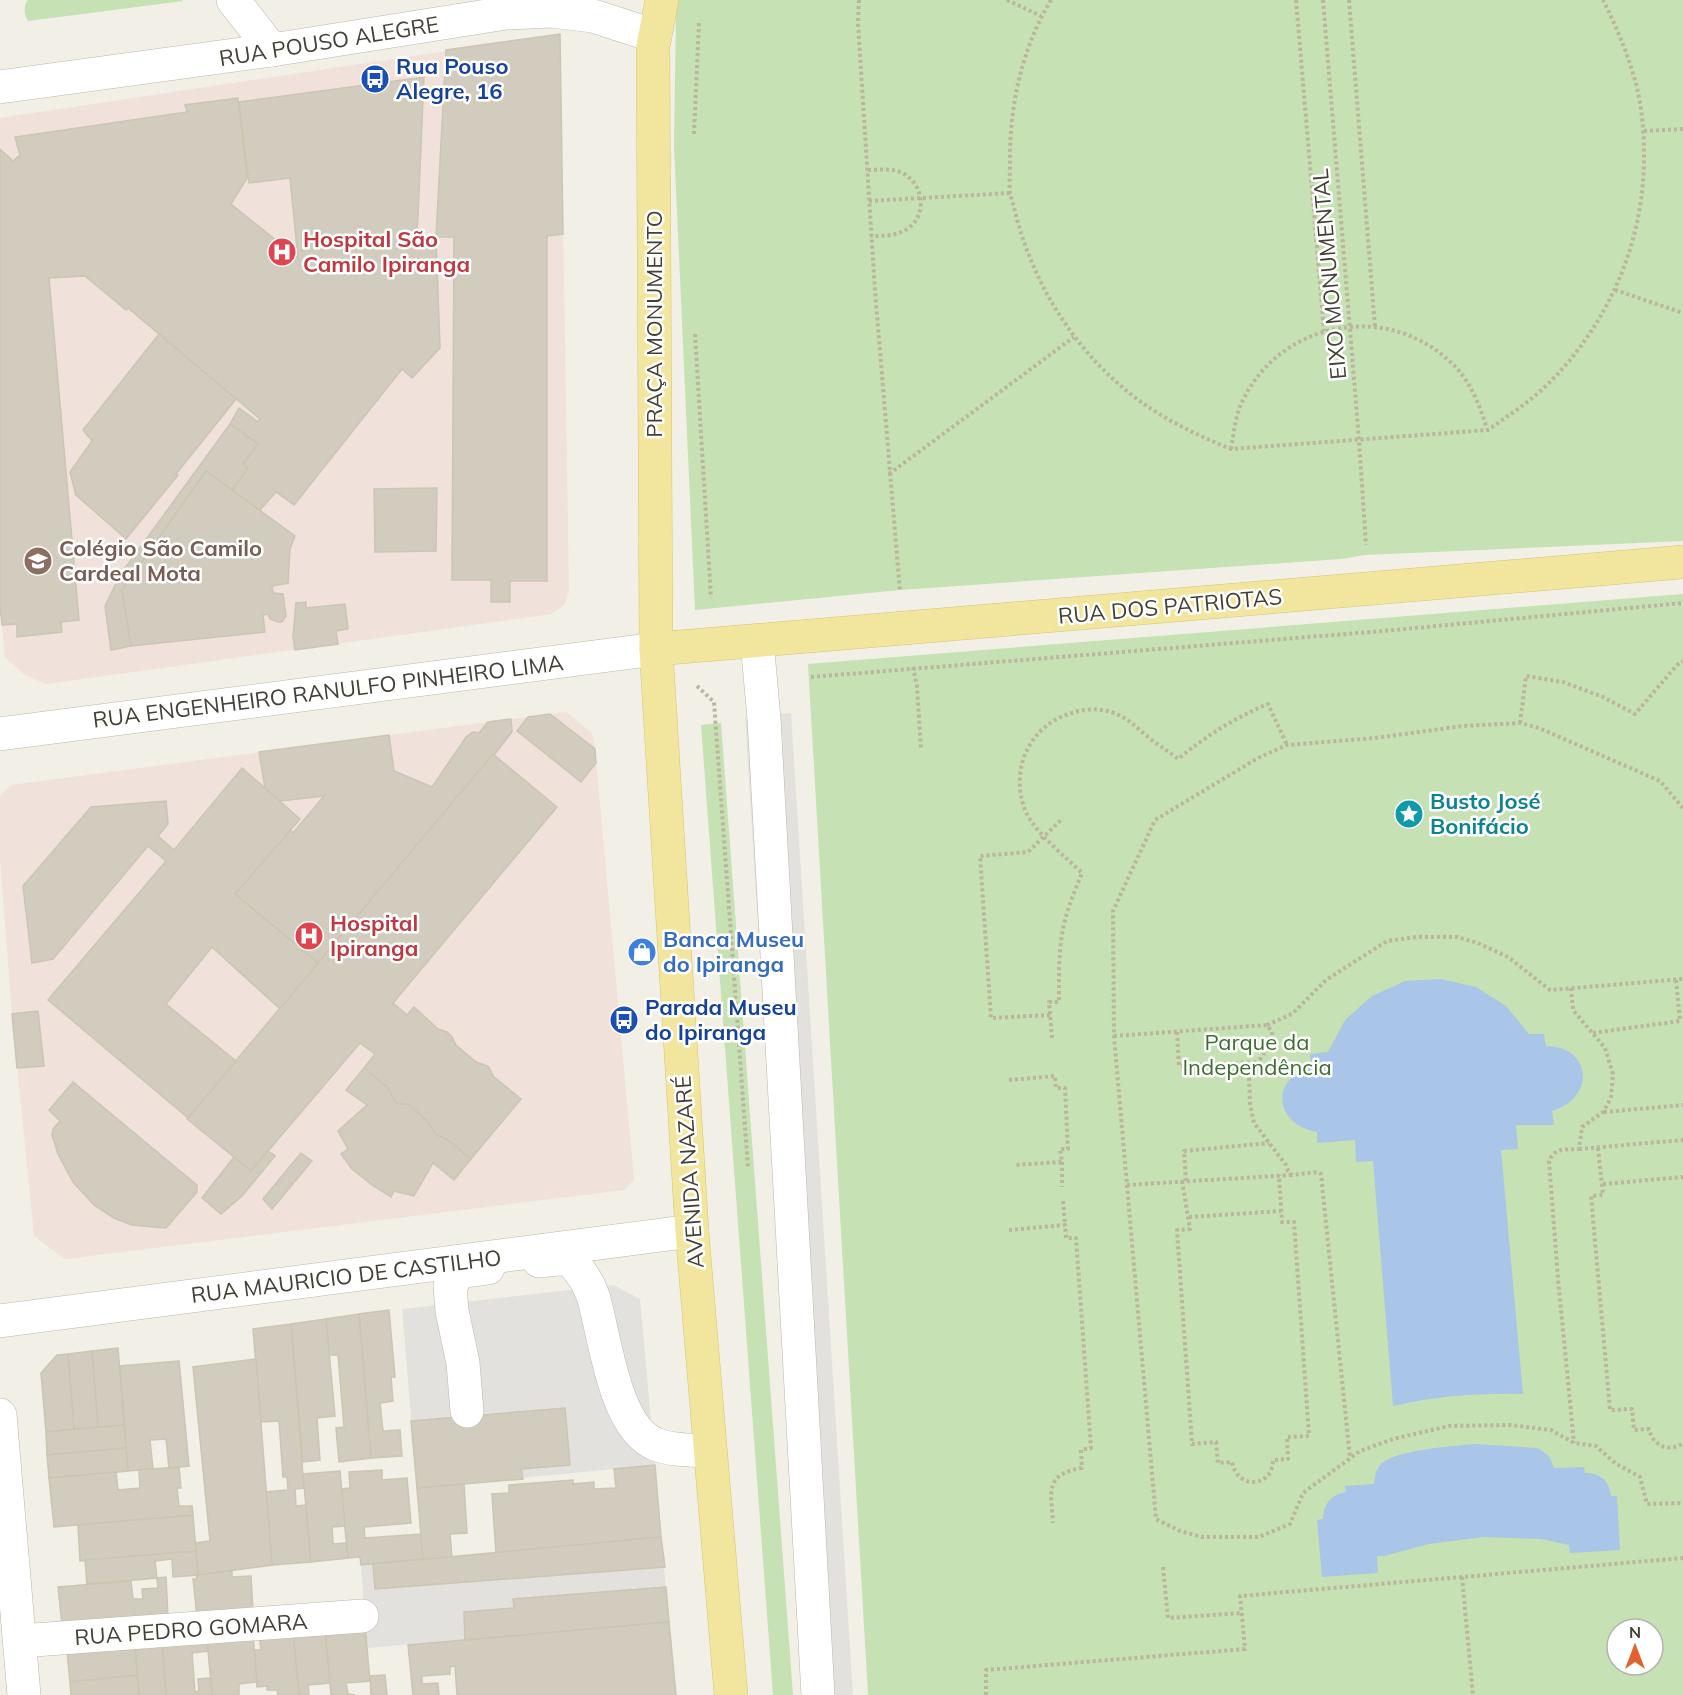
<svg xmlns="http://www.w3.org/2000/svg" width="1683" height="1695" viewBox="0 0 1683 1695" font-family="Mulish,sans-serif">
  <rect width="100%" height="100%" fill="#f1efe6"/>
  <g fill="#f0e1db">
    <path d="M560,34L569,592L564,605L552,614L46,684L25,675L5,657L0,603V118Z"/>
    <path d="M566,712L592,733L595,749L634,1180L624,1190L65,1259L34,1236L12,1014L0,858V797L11,785Z"/>
  </g>
  <g fill="#c6e1b3" fill-rule="evenodd">
    <path d="M28,0H182L183,1L28,21C24,14 23,6 28,0Z"/>
    <path d="M678,0H1683V541L1365,555L1341,559L900,590L695,610L674,145L676,16Z"/>
    <path d="M1683,594V1695H868L808,664ZM1617,1629H1653V1665H1617Z"/>
    <path d="M721,723L793,1695H773L701,725Z"/>
  </g>
  <g fill="#e2e1de">
    <path d="M791,713L853,1695H806L745,717Z"/>
    <path d="M613,1285L640,1299L655,1465L417,1488L402,1309Z"/>
    <path d="M661,1537L669,1622L367,1648L361,1565Z"/>
  </g>
  <g fill="#a9c5e7">
    <path d="M1441,979L1476,987L1506,1006L1529,1034H1544L1546,1046C1591,1046 1597,1097 1552,1111L1554,1125H1516L1518,1149L1501,1150L1523,1394C1478,1393 1436,1396 1393,1406L1373,1161L1356,1162L1355,1140L1317,1143V1132C1274,1124 1270,1080 1311,1066L1310,1054L1328,1052L1345,1020L1372,996L1405,981Z"/>
    <path d="M1474,1444L1538,1448L1549,1456L1554,1468L1584,1467L1585,1473C1600,1473 1609,1480 1611,1496H1617L1620,1550L1570,1553L1569,1545L1541,1539L1484,1537L1429,1544L1384,1556H1377L1378,1573L1322,1577L1317,1520L1323,1519C1324,1504 1330,1495 1346,1492L1345,1486L1374,1484C1375,1476 1376,1469 1382,1463C1398,1450 1453,1446 1474,1444Z"/>
  </g>
  <g fill="#d1ccbd" stroke="#cbc5b1" stroke-width="1.5">
    <path d="M560,34L563,234L547,236V581H510V602H491V580H452L454,237H436L446,50Z"/>
    <path d="M424,77L417,237H436L440,348L412,378L402,369L294,505L276,492L260,510L232,490L248,468L243,464L258,444L230,424L239,408L258,422L260,419L128,308L126,310L85,276L49,278L79,620L61,622L62,632L17,637V624L2,625L0,605V149L13,161L20,155L15,137L187,112L185,105L238,98L247,178L231,204L298,258L290,178L249,183L239,102Z"/>
    <path d="M159,334L236,399L176,474L178,475L126,539L76,495L70,472L92,441L83,430Z"/>
    <path d="M230,424L258,444L243,464L248,468L232,490L206,471L122,590L131,646L111,650L105,606L120,575Z"/>
    <path d="M206,471L295,536L290,549L288,583L272,586L273,593L283,594L286,616L282,622H278L270,619L268,614L263,615L265,632L131,646L122,590Z"/>
    <path d="M437,488L436,551L375,552L374,489Z"/>
    <path d="M306,602V608L345,604L348,629L336,631L338,644L295,650L293,637L296,603Z"/>
    <path d="M550,714L595,749L596,763L581,782L517,731L528,717Z"/>
    <path d="M511,719L512,732L494,755L318,963L235,894L290,830L293,833L324,796L280,801L265,788L259,752L389,735L394,771L432,787L466,737L473,732L479,733L488,722Z"/>
    <path d="M493,754L557,807L393,1003L407,1015L414,1007L438,1029L447,1032L452,1037L456,1045L476,1062L488,1066L494,1077L521,1099L471,1159L446,1139L436,1135L427,1121L409,1105L396,1103L388,1088L364,1068L375,1054L360,1043L251,1171L187,1119Z"/>
    <path d="M242,768L300,819L235,894L318,963L280,1009L212,947L166,1004L236,1061L188,1118L48,1000L166,861L148,846L53,959L32,963L23,886L91,807L166,801L168,824L158,836L174,850Z"/>
    <path d="M38,1011L44,1066L17,1068L12,1014Z"/>
    <path d="M364,1068L388,1088L396,1103L409,1105L427,1121L436,1135L446,1139L471,1159L454,1180L433,1163L414,1196L394,1191L391,1197L372,1185L352,1169L341,1154L348,1149L338,1131L367,1105L346,1090Z"/>
    <path d="M73,1082L197,1185V1192L166,1228L132,1225L114,1218L94,1205L73,1182L58,1154L52,1135L53,1129L60,1121L49,1110Z"/>
    <path d="M268,1151L275,1156L242,1196L221,1214L202,1198L234,1157L251,1171Z"/>
    <path d="M301,1153L312,1161L272,1209L263,1199Z"/>
    <path d="M389,1310L395,1377H391L393,1401L380,1403L383,1431L400,1430L402,1456L371,1458L359,1314Z"/>
    <path d="M359,1314L371,1458L339,1462L336,1428L344,1427L338,1355H329L326,1319Z"/>
    <path d="M326,1319L335,1416L317,1418L320,1460L303,1462L291,1324Z"/>
    <path d="M291,1324L304,1488L295,1489L296,1506L306,1505L311,1562L272,1565L266,1492L288,1490L287,1477H283L279,1421L261,1422L253,1329Z"/>
    <path d="M118,1348L124,1425L98,1427L92,1351Z"/>
    <path d="M92,1351L98,1427L74,1429L68,1354Z"/>
    <path d="M68,1354L74,1429L46,1432L41,1373L57,1355Z"/>
    <path d="M256,1359L272,1565L198,1575L195,1543L210,1541L193,1367Z"/>
    <path d="M179,1361L189,1466L169,1468L166,1439L150,1440L153,1469L128,1471L120,1366Z"/>
    <path d="M565,1408L570,1465L521,1469L523,1479L417,1488L411,1421Z"/>
    <path d="M124,1425L126,1448L47,1455L46,1432Z"/>
    <path d="M126,1448L128,1471L49,1478L47,1455Z"/>
    <path d="M655,1465L661,1537L496,1553L492,1494L509,1493V1485L573,1480V1484L594,1482V1489L616,1488L614,1469Z"/>
    <path d="M179,1467L181,1488H177L179,1506H192L193,1515L54,1527L49,1478L116,1472L118,1490L140,1488L139,1470Z"/>
    <path d="M382,1470V1480L407,1478L411,1523L364,1527L365,1538L422,1534L423,1559L361,1565L360,1557L348,1558L341,1489L350,1488L349,1472Z"/>
    <path d="M340,1471L345,1526L332,1527L333,1544L346,1543L348,1558L311,1562L303,1474Z"/>
    <path d="M464,1484L467,1533L450,1534L452,1557L423,1559L417,1488Z"/>
    <path d="M193,1515L196,1551L80,1561L78,1525Z"/>
    <path d="M661,1537L665,1567L375,1589L373,1564Z"/>
    <path d="M196,1551L198,1575L173,1577L172,1559L155,1561L157,1578L87,1584L85,1560Z"/>
    <path d="M232,1571V1577L251,1576L253,1612L197,1616L193,1579H197L196,1575Z"/>
    <path d="M166,1577L168,1618L62,1625L58,1587L131,1581L133,1599H143L142,1589L158,1588L157,1578Z"/>
    <path d="M666,1587L669,1622L465,1640L464,1612L514,1608L513,1599Z"/>
    <path d="M669,1622L676,1695H457L455,1666L450,1667V1674L422,1676V1684L438,1683L439,1695H413L408,1645Z"/>
    <path d="M365,1626L370,1681L346,1683L348,1694L355,1695H331L325,1630Z"/>
    <path d="M325,1630L330,1683L308,1685L309,1695H299L293,1632Z"/>
    <path d="M293,1632L299,1695H278L277,1690H267V1686L257,1687L254,1650H261L259,1635Z"/>
    <path d="M253,1636L257,1682L239,1684V1695H212L207,1639Z"/>
    <path d="M207,1639L208,1651L192,1653L195,1692L199,1691L198,1679L211,1678L212,1695H166L162,1643Z"/>
    <path d="M162,1643L166,1695H139L135,1645Z"/>
    <path d="M135,1645L137,1675L70,1682L67,1651Z"/>
    <path d="M137,1675L139,1695H71L70,1682Z"/>
    <path d="M385,1675L387,1695H371L370,1676Z"/>
  </g>
  <g fill="none" stroke-linecap="round" stroke-linejoin="round">
    <g stroke="#bbb8aa" stroke-width="34">
      <g id="minor">
        <path d="M233,0L272,50"/>
        <path d="M0,87L272,50L506,13L552,11L593,16L655,36"/>
        <path d="M757,641L764,719L818,1695"/>
        <path d="M0,734L656,649"/>
        <path d="M539,1261L568,1258C579,1269 588,1280 593,1296C605,1334 613,1426 655,1444C673,1451 691,1450 710,1451"/>
        <path d="M0,1321L692,1231"/>
        <path d="M467,1411L463,1363L452,1311L450,1286L459,1272L488,1268"/>
        <path d="M0,1415L24,1695"/>
        <path d="M20,1641L362,1616"/>
      </g>
    </g>
    <g stroke="#d5c570" stroke-width="34">
      <g id="major">
        <path d="M662,0L653,46L656,649L692,1231L731,1695"/>
        <path d="M656,649L1683,562"/>
      </g>
    </g>
    <g stroke="#bbb59d" stroke-width="4" stroke-dasharray="3 3" stroke-linecap="butt">
      <path d="M859,0L858,23L875,291L900,592"/>
      <path d="M1007,0L1041,16"/>
      <path d="M1051,0C1021,50 1009,108 1010,165C1010,174 1009,184 1010,193C1012,201 1015,210 1017,219C1035,286 1074,348 1128,392C1159,417 1194,434 1231,449L1488,430C1509,415 1531,401 1549,383C1609,323 1644,242 1644,157C1644,132 1642,105 1635,80C1627,52 1616,26 1603,0"/>
      <path d="M1296,0L1324,331"/>
      <path d="M1323,0L1359,440L1366,545"/>
      <path d="M1349,0L1375,327"/>
      <path d="M1644,131L1683,129"/>
      <path d="M694,134L699,22"/>
      <path d="M868,170C879,170 890,168 900,172C923,181 929,215 907,229C897,236 883,236 871,236"/>
      <path d="M869,201L1010,193"/>
      <path d="M1615,290L1683,313"/>
      <path d="M695,334L711,598"/>
      <path d="M1231,449C1234,431 1236,412 1245,396C1284,322 1384,303 1447,359C1469,377 1479,403 1487,429"/>
      <path d="M889,474L1074,337"/>
      <path d="M913,667L917,687L921,749"/>
      <path d="M811,677L1383,631L1683,603"/>
      <path d="M697,686L714,702L748,1168"/>
      <path d="M1520,723L1526,676L1563,682L1603,697L1635,714L1677,665L1683,661"/>
      <path d="M1683,808L1660,781L1539,728L1520,723L1463,726L1375,738L1287,745L1258,758L1155,820L1113,911L1114,1036L1156,1519L1180,1531L1202,1537H1259L1290,1524L1303,1493L1360,1451L1393,1439L1449,1426L1510,1425L1551,1430L1574,1443L1596,1446L1615,1463L1640,1477L1647,1504L1683,1503"/>
      <path d="M1571,988L1573,1010L1605,1048L1613,1074L1611,1098L1603,1112L1582,1127L1579,1149C1566,1150 1555,1147 1549,1161L1558,1279L1574,1443"/>
      <path d="M1050,1015L991,1018L980,856L1028,852L1063,818"/>
      <path d="M1267,1025L1292,1014L1326,980L1387,941L1416,937H1457L1478,943L1508,957L1550,990L1683,979"/>
      <path d="M1177,1032L1179,1066L1258,1062"/>
      <path d="M1593,1033L1680,1021L1676,980"/>
      <path d="M1114,1036L1267,1025L1272,1032L1273,1044L1264,1053L1249,1077L1250,1104L1254,1123L1286,1165L1288,1171L1292,1175L1317,1172L1321,1174L1350,1458"/>
      <path d="M1052,1038L1049,1002H1059C1059,972 1058,942 1067,913C1071,899 1077,886 1082,873C1065,856 1036,834 1026,812C1008,770 1030,723 1075,712C1086,709 1099,708 1111,712C1127,717 1136,727 1148,737C1158,745 1168,751 1178,759C1206,736 1234,718 1268,704L1287,745"/>
      <path d="M1009,1080L1055,1076L1056,1088H1065L1068,1149H1060L1062,1162L1015,1165"/>
      <path d="M1604,1112L1683,1105"/>
      <path d="M1598,1148L1603,1195L1591,1196L1610,1410L1632,1409L1634,1430L1649,1429C1653,1446 1669,1453 1683,1443"/>
      <path d="M1579,1149L1683,1140"/>
      <path d="M1062,1162V1187"/>
      <path d="M1182,1181L1190,1229L1177,1230L1192,1444L1216,1442L1218,1463L1232,1462C1237,1490 1273,1488 1273,1460L1288,1459L1287,1437L1309,1436L1294,1222H1282L1279,1175"/>
      <path d="M1186,1181L1184,1151L1269,1143"/>
      <path d="M1603,1184L1683,1177"/>
      <path d="M1127,1185L1291,1175"/>
      <path d="M1063,1201L1065,1225"/>
      <path d="M1189,1217L1281,1211"/>
      <path d="M1009,1230L1065,1225L1066,1238H1076L1091,1448L1081,1450L1082,1468C1044,1474 1051,1492 1053,1523"/>
      <path d="M1163,1567L1168,1618L1242,1613"/>
      <path d="M1462,1577L1473,1695"/>
      <path d="M986,1695V1670L1245,1649L1240,1596L1683,1558"/>
    </g>
    <use href="#minor" stroke="#fff" stroke-width="33"/>
    <use href="#major" stroke="#f2e69e" stroke-width="33"/>
  </g>
  <defs>
    <g id="bus-disc" transform="scale(1.5)"><circle r="9.5" fill="#1a4fb4" stroke="#fff"/><path d="M-5-6H5V4H4V6H2V4H-2V6H-4V4H-5ZM-3.5-4V0h7V-4ZM-3.5 1.2v1.5H-2V1.2ZM2 1.2v1.5H3.5V1.2Z" fill="#fff"/></g>
    <g id="hospital-disc" transform="scale(1.5)"><circle r="9.5" fill="#e0444e" stroke="#fff"/><path d="M-5-5h3v3.5h4V-5h3V5h-3V1.5h-4V5h-3Z" fill="#fff"/></g>
    <g id="school-disc" transform="scale(1.5)"><circle r="9.5" fill="#8d6e63" stroke="#fff"/><path d="M0-5L7-2L0 1L-7-2ZM-4 1L0 2.5L4 1V4Q0 6-4 4Z" fill="#fff"/></g>
    <g id="sight-disc" transform="scale(1.5)"><circle r="9.5" fill="#0f9aa8" stroke="#fff"/><path d="M0-6L1.8-2.2L6-1.7L2.9 1.2L3.7 5.4L0 3.3L-3.7 5.4L-2.9 1.2L-6-1.7L-1.8-2.2Z" fill="#fff"/></g>
    <g id="shop-disc" transform="scale(1.5)"><circle r="9.5" fill="#3f7fe0" stroke="#fff"/><path d="M-5-2.5h2.3a2.7 3.5 0 0 1 5.4 0H5L5.5 6h-11ZM-1.5-2.5h3a1.5 2.3 0 0 0-3 0Z" fill="#fff"/></g>
  </defs>
  <g fill-rule="evenodd">
    <use href="#bus-disc" x="375" y="79"/>
    <use href="#hospital-disc" x="282" y="252"/>
    <use href="#school-disc" x="38" y="561"/>
    <use href="#sight-disc" x="1409" y="814"/>
    <use href="#hospital-disc" x="309" y="936"/>
    <use href="#shop-disc" x="642" y="952"/>
    <use href="#bus-disc" x="624" y="1020"/>
  </g>
  <g text-anchor="middle" dominant-baseline="central" stroke-width="5" stroke-linejoin="round" paint-order="stroke">
    <g font-size="22" fill="#434036" stroke="#fff">
      <text transform="translate(329 41) rotate(-9)">RUA POUSO ALEGRE</text>
      <text transform="translate(1329 274) rotate(-95)">EIXO MONUMENTAL</text>
      <text transform="translate(654 324) rotate(-90)">PRAÇA MONUMENTO</text>
      <text transform="translate(1170 606) rotate(-5)">RUA DOS PATRIOTAS</text>
      <text transform="translate(328 691) rotate(-7)">RUA ENGENHEIRO RANULFO PINHEIRO LIMA</text>
      <text transform="translate(689 1172) rotate(-94)">AVENIDA NAZARÉ</text>
      <text transform="translate(346 1276) rotate(-7)">RUA MAURICIO DE CASTILHO</text>
      <text transform="translate(191 1629) rotate(-4)">RUA PEDRO GOMARA</text>
    </g>
    <g font-size="22" font-weight="bold" fill="#164399" stroke="#fff" text-anchor="start">
      <text x="396" y="66">Rua Pouso<tspan x="396" dy="25">Alegre, 16</tspan></text>
      <text x="645" y="1007">Parada Museu<tspan x="645" dy="25">do Ipiranga</tspan></text>
    </g>
    <g font-size="22" font-weight="bold" fill="#be3a42" stroke="#fff" text-anchor="start">
      <text x="303" y="239">Hospital São<tspan x="303" dy="25">Camilo Ipiranga</tspan></text>
      <text x="330" y="923">Hospital<tspan x="330" dy="25">Ipiranga</tspan></text>
    </g>
    <g font-size="22" font-weight="bold" fill="#785e54" stroke="#fff" text-anchor="start">
      <text x="59" y="548">Colégio São Camilo<tspan x="59" dy="25">Cardeal Mota</tspan></text>
    </g>
    <g font-size="22" font-weight="bold" fill="#0d838f" stroke="#fff" text-anchor="start">
      <text x="1430" y="801">Busto José<tspan x="1430" dy="25">Bonifácio</tspan></text>
    </g>
    <g font-size="22" font-weight="bold" fill="#366cbe" stroke="#fff" text-anchor="start">
      <text x="663" y="939">Banca Museu<tspan x="663" dy="25">do Ipiranga</tspan></text>
    </g>
    <g font-size="22" fill="#3f6e30" stroke="#fff">
      <text x="1257" y="1042">Parque da<tspan x="1257" dy="25">Independência</tspan></text>
    </g>
  </g>
  <g transform="translate(1635 1647)"><circle r="28" fill="#ffffff" stroke="#b4b3af" stroke-width="1.5"/>
  <path d="M0-4.5L10 22L0 15L-10 22Z" fill="#e1622d"/>
  <text y="-9" font-size="16" font-weight="bold" text-anchor="middle" fill="#434036">N</text>
  </g>
</svg>
